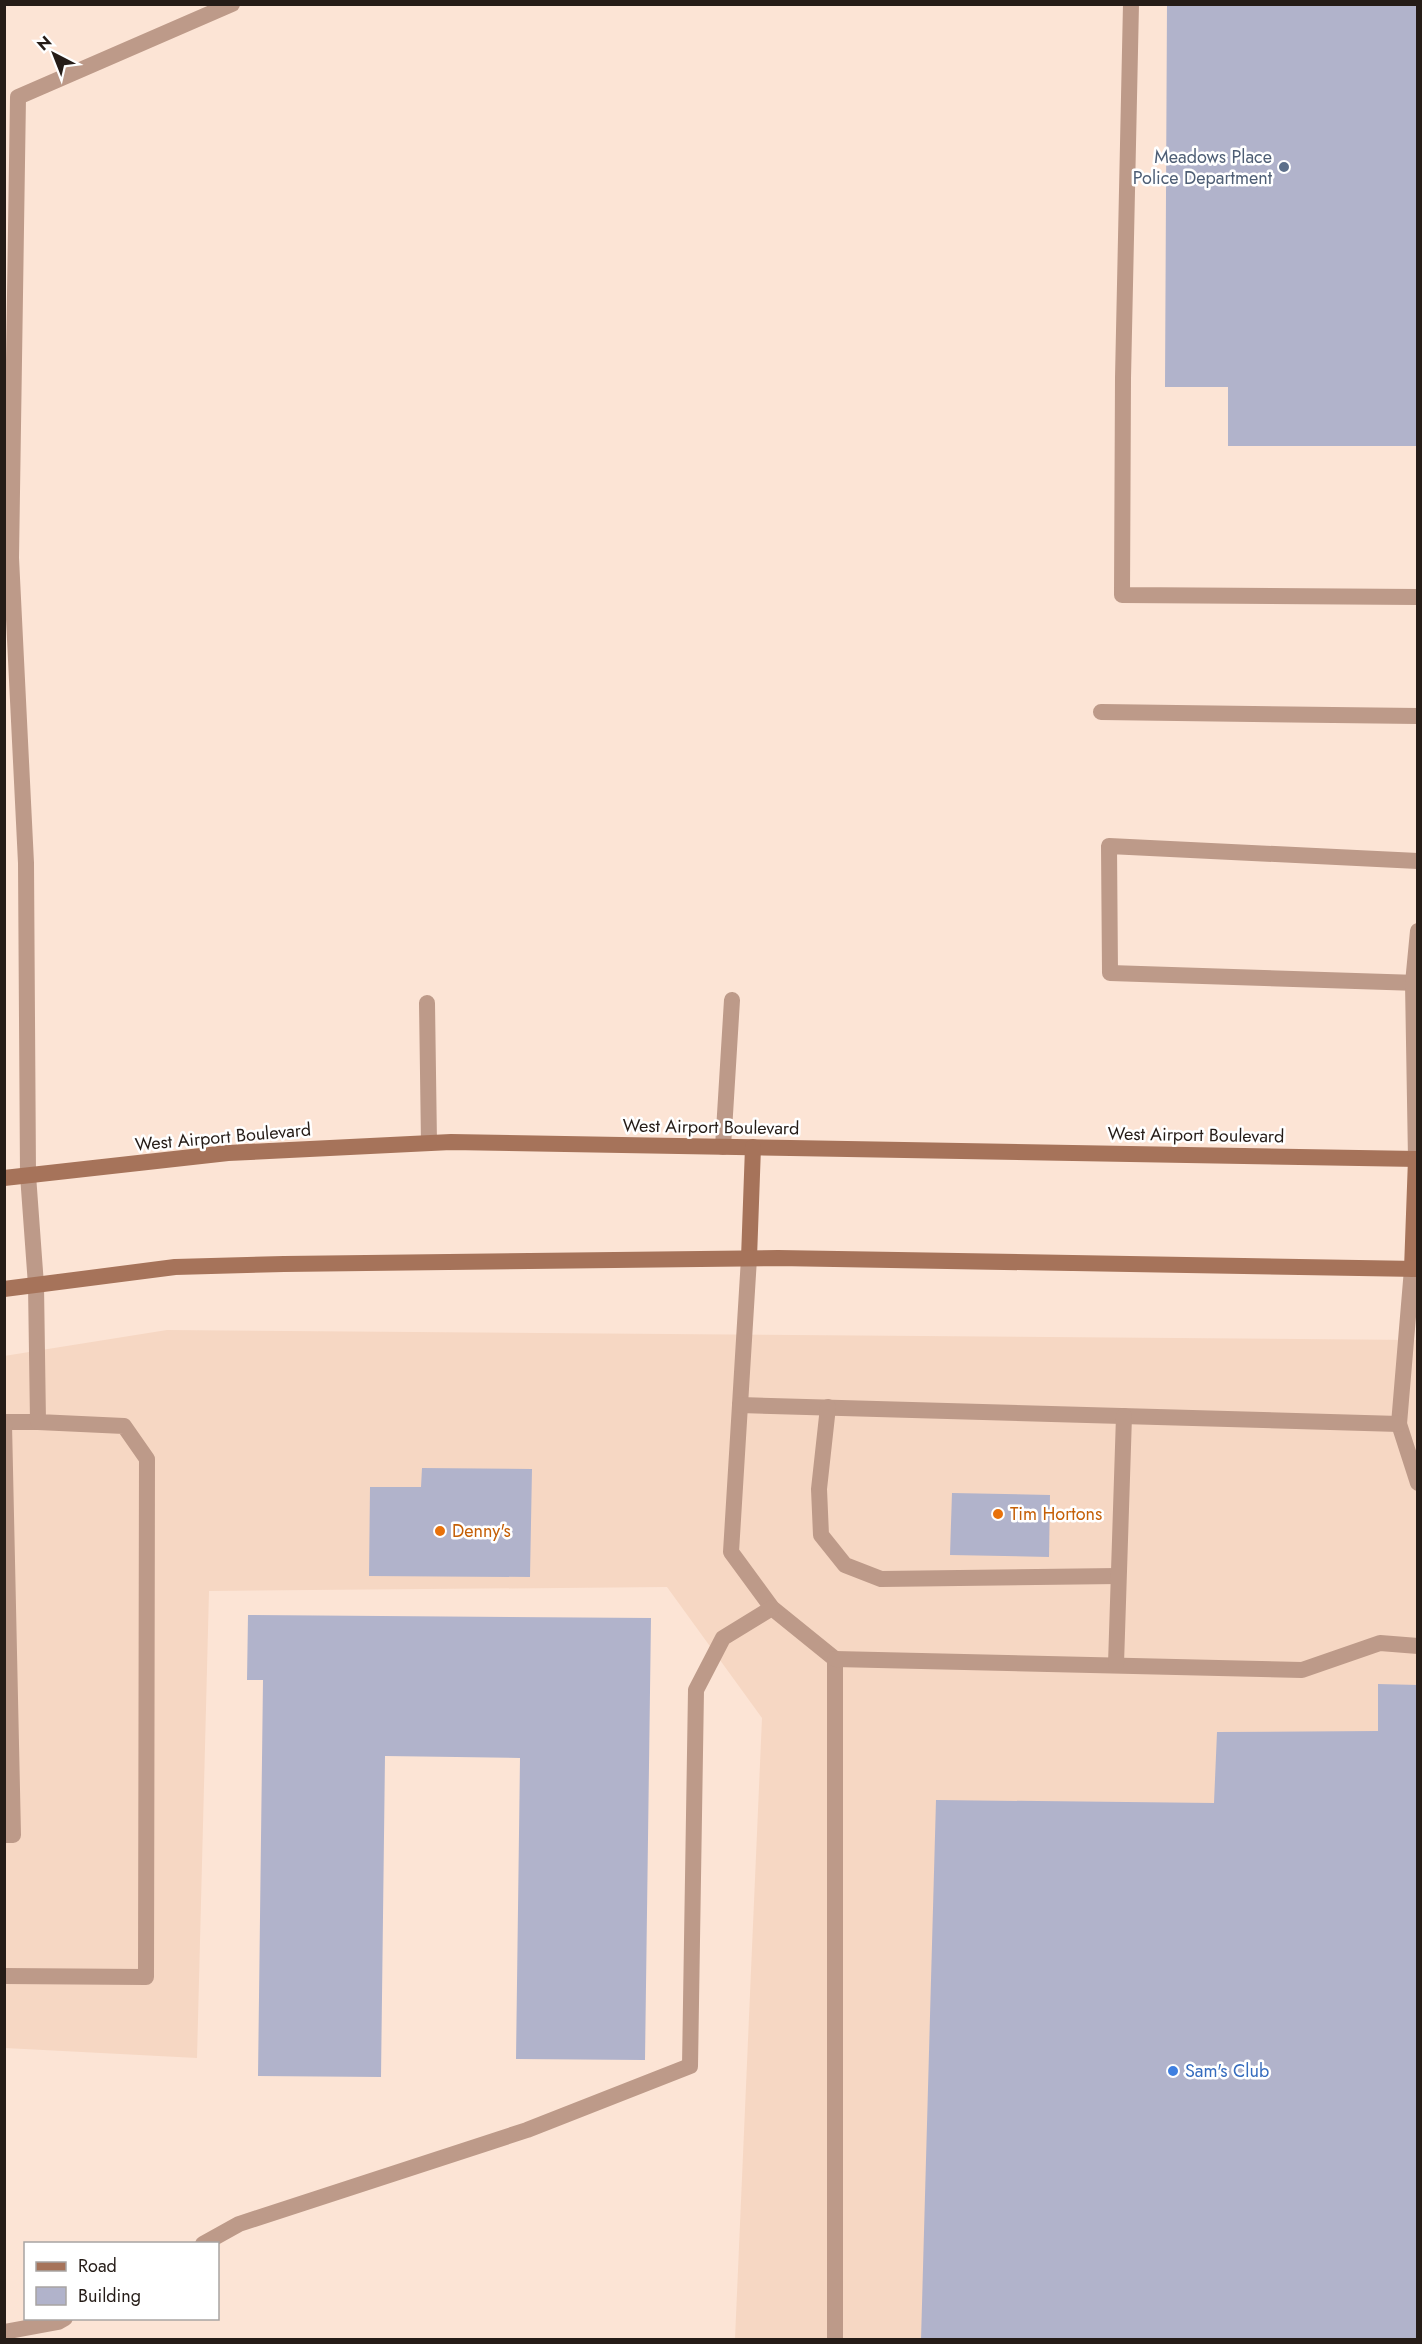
<svg xmlns="http://www.w3.org/2000/svg" width="1422" height="2344" viewBox="0 0 1422 2344" font-family="Jost,sans-serif">
  <rect width="100%" height="100%" fill="#fce4d5"/>
  <path fill="#f6d7c3" d="M167,1330L1417,1340V2339H735L762,1718L667,1587L209,1591L197,2058L5,2048L4,1356Z"/>
  <g fill="#b1b3cb">
    <path d="M1167,4H1418L1416,446H1228V387H1165Z"/>
    <path d="M422,1468L532,1469L530,1577L369,1576L370,1487H421Z"/>
    <path d="M952,1493L1050,1495L1049,1557L950,1555Z"/>
    <path d="M248,1615L651,1618L645,2060L516,2059L520,1758L385,1756L381,2077L258,2076L263,1680H247Z"/>
    <path d="M1378,1684L1418,1685V2340H921L936,1800L1214,1803L1217,1732L1378,1731Z"/>
  </g>
  <g fill="none" stroke-linecap="round" stroke-linejoin="round">
    <g stroke="#bd9a89" stroke-width="16">
      <path d="M1131,4L1123,378L1122,595L1418,597"/>
      <path d="M1101,712L1418,716"/>
      <path d="M1418,861L1109,846L1110,973L1418,983"/>
      <path d="M427,1003L429,1143"/>
      <path d="M723,1147L732,1000"/>
      <path d="M1416,1159L1413,983L1418,931"/>
      <path d="M749,1258L731,1552L772,1608L835,1659V2340"/>
      <path d="M1412,1269L1399,1424L1418,1483"/>
      <path d="M740,1405L1399,1424"/>
      <path d="M828,1407L819,1489L821,1535L845,1565L881,1579L1118,1576"/>
      <path d="M4,1422H38"/>
      <path d="M4,1424L13,1835H4"/>
      <path d="M835,1659L1302,1670L1380,1643L1418,1646"/>
      <path d="M1116,1664L1124,1416"/>
      <path d="M4,1976L146,1977L147,1459L124,1426L38,1422L36,1285"/>
      <path d="M203,2244L239,2224L527,2130L690,2066L696,1690L723,1638L772,1608"/>
      <path d="M4,2332L58,2322L65,2318"/>
    </g>
    <path stroke="#bd9a89" stroke-width="16" d="M36,1285L28,1175L26,863L11,558L18,97L232,4"/>
    <g stroke="#a6735a" stroke-width="16">
      <path d="M4,1178L228,1153L451,1142L1418,1159"/>
      <path d="M749,1258L753,1147"/>
      <path d="M1412,1269L1416,1159"/>
      <path d="M4,1289L175,1267L284,1264L778,1258L1418,1269"/>
    </g>
  </g>
  <circle fill="#5c6f8a" stroke="#fff" stroke-width="2" cx="1284" cy="167" r="6"/>
  <g fill="#e8710a" stroke="#fff" stroke-width="2">
    <circle cx="998" cy="1514" r="6"/>
    <circle cx="440" cy="1531" r="6"/>
  </g>
  <circle fill="#3f7fe0" stroke="#fff" stroke-width="2" cx="1173" cy="2071" r="6"/>
  <g text-anchor="middle" dominant-baseline="central" stroke-width="5" stroke-linejoin="round" paint-order="stroke">
    <g font-size="18" fill="#4e5e75" stroke="#fff" text-anchor="end">
      <text x="1272" y="157">Meadows Place<tspan x="1272" dy="21">Police Department</tspan></text>
    </g>
    <g font-size="18" fill="#251c17" stroke="#fff">
      <text transform="translate(711 1127) rotate(1)">West Airport Boulevard</text>
      <text transform="translate(1196 1135) rotate(1)">West Airport Boulevard</text>
      <text transform="translate(223 1137) rotate(-5)">West Airport Boulevard</text>
    </g>
    <g font-size="18" fill="#c56008" stroke="#fff" text-anchor="start">
      <text x="1010" y="1514">Tim Hortons</text>
      <text x="452" y="1531">Denny's</text>
    </g>
    <g font-size="18" fill="#366cbe" stroke="#fff" text-anchor="start">
      <text x="1185" y="2071">Sam's Club</text>
    </g>
  </g>
  <rect width="1422" height="2344" fill="none" stroke="#251c17" stroke-width="12"/>
  <rect x="24" y="2242" width="195" height="78" fill="#ffffff" stroke="#a8a4a2" stroke-width="1.5"/>
  <rect x="36" y="2262" width="30" height="9" fill="#a6735a" stroke="#a8a4a2" stroke-width="1.5"/>
  <text x="78" y="2272" font-size="18" fill="#251c17">Road</text>
  <rect x="36" y="2287" width="30" height="18" fill="#b1b3cb" stroke="#a8a4a2" stroke-width="1.5"/>
  <text x="78" y="2302" font-size="18" fill="#251c17">Building</text>
  <g transform="translate(54 54) rotate(318)" stroke="#ffffff" stroke-width="4.5" paint-order="stroke">
  <path d="M0-4.5L10 22L0 15L-10 22Z" fill="#251c17"/>
  <text y="-9" font-size="16" font-weight="bold" text-anchor="middle" fill="#251c17">N</text>
  </g>
</svg>
